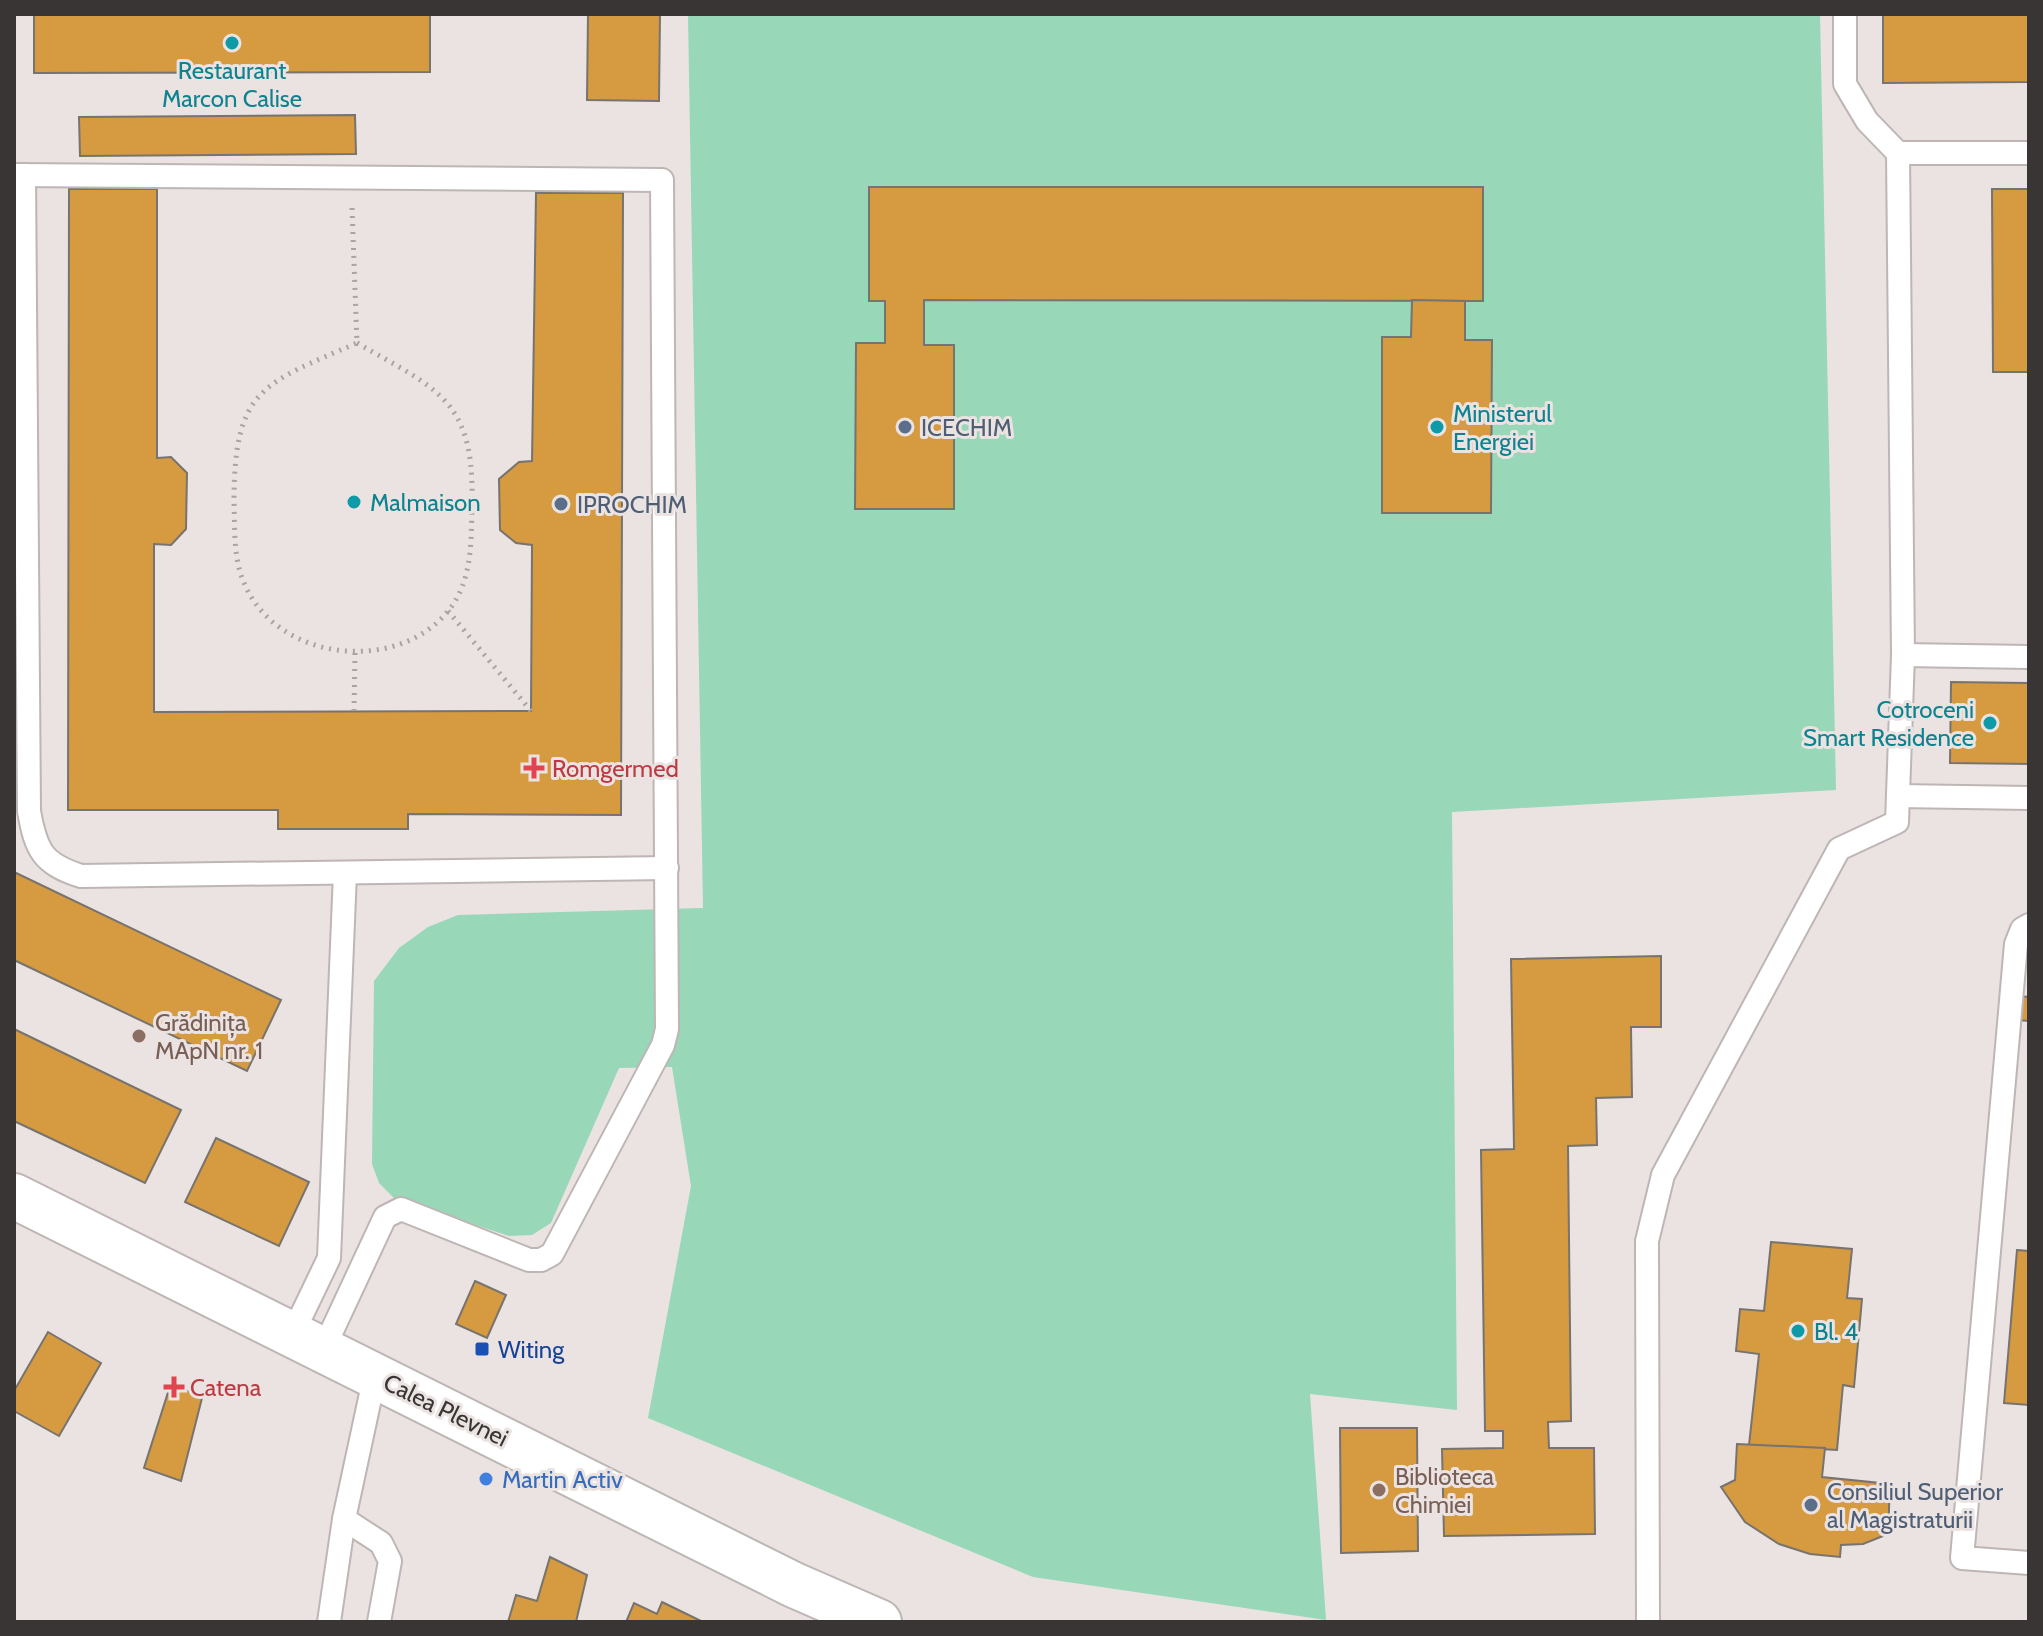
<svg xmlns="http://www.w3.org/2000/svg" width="2043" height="1636" viewBox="0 0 2043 1636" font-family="Cabin,sans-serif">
  <rect width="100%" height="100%" fill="#ebe3e1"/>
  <path fill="#98d7b8" d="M688,14H1820L1836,790L1452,812L1457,1410L1310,1394L1326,1620L1033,1577L648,1418L691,1186L672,1067L619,1068L551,1223L532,1235L509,1236L394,1198L379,1183L372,1164L374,981L399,948L428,927L458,915L703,908Z"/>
  <g fill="#d69a40" stroke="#77736e" stroke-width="2">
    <path d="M34,14H430V72L34,73Z"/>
    <path d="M588,14H660L659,101L587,100Z"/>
    <path d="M1883,14H2029V82L1883,83Z"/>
    <path d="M355,115L356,154L80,156L79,117Z"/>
    <path d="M869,187H1483V301L924,300V345H954V509H855L856,343H885V301H869Z"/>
    <path d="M69,189H157V458L171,457L187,473L186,529L171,545L154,544V712L531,711L532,545L516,543L500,530L499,479L519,462L532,461L536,193H623L621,815L408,814V829H278V810H68Z"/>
    <path d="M1992,189H2029V372H1993Z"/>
    <path d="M1412,300L1465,301V340H1492L1491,513H1382V337H1411Z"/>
    <path d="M1951,682L2029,683V764L1950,763Z"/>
    <path d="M14,872L281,1000L247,1071L14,960Z"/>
    <path d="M1661,956V1027H1631L1632,1097L1596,1098L1597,1145L1568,1146L1571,1421L1548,1422L1549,1448H1594L1595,1534L1444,1536L1442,1449L1503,1448V1431H1485L1481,1150L1514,1149L1511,959Z"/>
    <path d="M2018,996L2029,997V1021L2016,1020Z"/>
    <path d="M14,1029L181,1110L145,1183L14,1121Z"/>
    <path d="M216,1138L309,1182L279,1246L185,1202Z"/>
    <path d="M1771,1242L1852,1249L1847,1298L1862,1299L1854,1387L1843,1385L1837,1450L1749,1445L1759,1354L1736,1351L1740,1309L1764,1311Z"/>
    <path d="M2017,1250L2029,1251V1405L2004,1403Z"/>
    <path d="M475,1281L506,1295L487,1338L456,1324Z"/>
    <path d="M48,1332L101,1363L59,1436L14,1411V1391Z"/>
    <path d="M171,1383L202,1398L181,1481L144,1468Z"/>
    <path d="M1340,1428H1417L1418,1551L1341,1553Z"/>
    <path d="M1737,1444L1825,1448L1822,1477L1890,1484L1888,1534L1863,1544L1841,1545L1840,1557L1810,1554L1779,1544L1745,1522L1721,1487L1735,1480Z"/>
    <path d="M550,1557L587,1575L576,1622H508L516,1595L537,1601Z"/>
    <path d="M662,1602L703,1622H626L634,1603L657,1614Z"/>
  </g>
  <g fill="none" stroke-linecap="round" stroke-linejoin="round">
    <g stroke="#bdb6b4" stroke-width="26">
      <g id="lane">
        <path d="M1898,153H2029"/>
        <path d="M14,175L662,180L667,1029L663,1045L552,1254L541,1260H529L401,1209L385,1217L323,1350"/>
        <path d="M24,175L29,811C36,851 43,864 81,876L667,868"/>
        <path d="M1903,655L2029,657"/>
        <path d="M1898,796L2029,798"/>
        <path d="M2029,925L2022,929L2016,944L1962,1558L2029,1563"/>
        <path d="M292,1335L329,1258L345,873"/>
        <path d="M344,1519L381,1543L390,1561L379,1622"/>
        <path d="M329,1622L344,1519L375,1375"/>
        <path d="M1648,1622L1647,1241L1663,1175L1839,849L1897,822L1903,655L1898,153L1867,121L1845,84V14"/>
      </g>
    </g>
    <g stroke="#bdb6b4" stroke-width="48">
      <path id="secondary" d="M14,1196L794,1585L879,1622"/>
    </g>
    <g stroke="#a9a3a1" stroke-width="5" stroke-dasharray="2 6" stroke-linecap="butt">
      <path d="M352,208L357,343"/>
      <path d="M357,343C435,388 474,399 472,499C471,536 474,578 449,610C397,675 278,661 245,585C233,559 235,530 234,502C234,389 262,384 357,343Z"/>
      <path d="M448,611L531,711"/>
      <path d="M354,711L355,652"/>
    </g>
    <use href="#lane" stroke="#fff" stroke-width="22"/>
    <use href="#secondary" stroke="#fff" stroke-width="44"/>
  </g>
  <g fill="#0f9aa8" stroke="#ebe3e1" stroke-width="3">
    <circle cx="232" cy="43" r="8"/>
    <circle cx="1437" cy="427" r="8"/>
    <circle cx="354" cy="502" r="8"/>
    <circle cx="1990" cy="723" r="8"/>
    <circle cx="1798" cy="1331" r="8"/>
  </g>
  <g fill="#5c6f8a" stroke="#ebe3e1" stroke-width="3">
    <circle cx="905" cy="427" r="8"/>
    <circle cx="561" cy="504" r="8"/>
    <circle cx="1811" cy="1505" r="8"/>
  </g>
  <g fill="#e0444e" stroke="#ebe3e1" stroke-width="3">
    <path d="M530 756h8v8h8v8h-8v8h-8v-8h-8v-8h8z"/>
    <path d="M170 1375h8v8h8v8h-8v8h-8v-8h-8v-8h8z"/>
  </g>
  <g fill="#8d6e63" stroke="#ebe3e1" stroke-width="3">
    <circle cx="139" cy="1036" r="8"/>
    <circle cx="1379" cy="1490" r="8"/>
  </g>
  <rect fill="#1a4fb4" stroke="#ebe3e1" stroke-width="3" x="474" y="1341" width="16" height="16" rx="4"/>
  <circle fill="#3f7fe0" stroke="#ebe3e1" stroke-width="3" cx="486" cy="1479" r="8"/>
  <g text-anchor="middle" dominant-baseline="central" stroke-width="6" stroke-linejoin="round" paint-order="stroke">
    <g font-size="24" fill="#0d838f" stroke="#ebe3e1" text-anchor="start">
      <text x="232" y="70" text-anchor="middle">Restaurant<tspan x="232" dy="28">Marcon Calise</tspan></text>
      <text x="1453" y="413">Ministerul<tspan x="1453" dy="28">Energiei</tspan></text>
      <text x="370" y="502">Malmaison</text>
      <text x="1974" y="709" text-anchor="end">Cotroceni<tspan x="1974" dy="28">Smart Residence</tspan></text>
      <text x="1814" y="1331">Bl. 4</text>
    </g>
    <g font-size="24" fill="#4e5e75" stroke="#ebe3e1" text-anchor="start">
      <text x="921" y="427">ICECHIM</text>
      <text x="577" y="504">IPROCHIM</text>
      <text x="1827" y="1491">Consiliul Superior<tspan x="1827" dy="28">al Magistraturii</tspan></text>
    </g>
    <g font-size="24" fill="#be3a42" stroke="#ebe3e1" text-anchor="start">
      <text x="552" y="768">Romgermed</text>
      <text x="190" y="1387">Catena</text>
    </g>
    <g font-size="24" fill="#785e54" stroke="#ebe3e1" text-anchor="start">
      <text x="155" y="1022">Grădinița<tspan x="155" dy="28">MApN nr. 1</tspan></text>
      <text x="1395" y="1476">Biblioteca<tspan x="1395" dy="28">Chimiei</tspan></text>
    </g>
    <g font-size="24" fill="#164399" stroke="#ebe3e1" text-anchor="start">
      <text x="498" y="1349">Witing</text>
    </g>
    <g font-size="24" fill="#383534" stroke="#ebe3e1">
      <text transform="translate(446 1410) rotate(26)">Calea Plevnei</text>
    </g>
    <g font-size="24" fill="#366cbe" stroke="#ebe3e1" text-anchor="start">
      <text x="502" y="1479">Martin Activ</text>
    </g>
  </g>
  <rect width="2043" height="1636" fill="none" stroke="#383534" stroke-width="32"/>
</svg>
